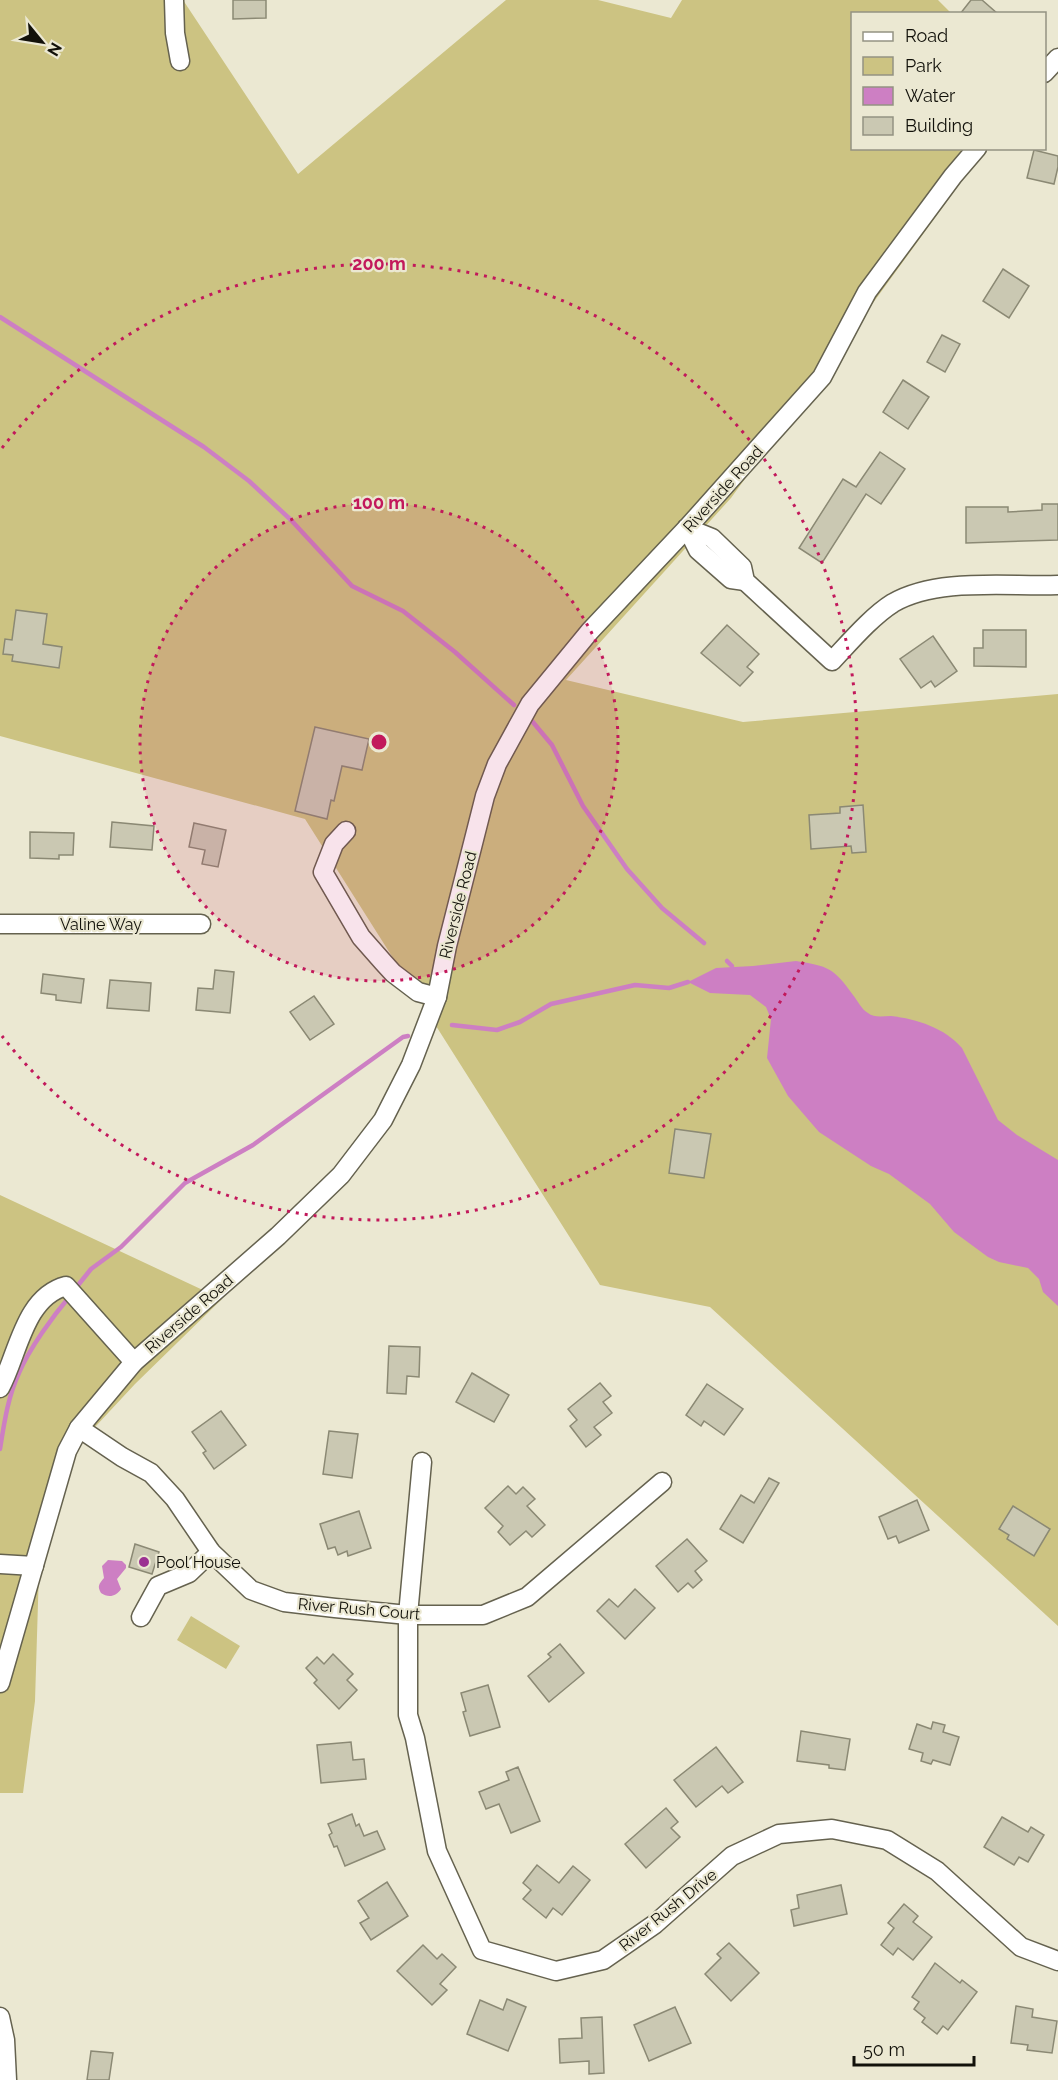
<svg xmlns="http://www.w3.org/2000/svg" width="1058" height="2080" viewBox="0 0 1058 2080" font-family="Raleway,sans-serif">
  <rect width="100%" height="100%" fill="#ebe8d2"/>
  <g fill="#ccc382">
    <path d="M0,0H183L298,174L506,0H598L671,18L682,0H938L951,13L852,14V148L985,149L731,498L566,680L743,722L1058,694V1626L710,1307L600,1285L305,819L0,736Z"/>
    <path d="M0,1195L222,1299L135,1384L69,1455L39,1570L35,1701L23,1793H0Z"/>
    <path d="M191,1616L240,1646L226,1669L177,1640Z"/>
  </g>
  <g fill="#cd7fc3">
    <path d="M796,961C828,966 834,968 853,995C857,1000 862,1010 868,1013C874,1018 883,1016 891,1016C917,1019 945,1028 962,1048L998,1120L1017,1135L1058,1160V1306L1043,1292L1039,1279L1028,1268L999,1262L988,1257L954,1232L930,1204L889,1174L871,1166L819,1132L788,1096L767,1058L771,1019L766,1007L750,995L710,993L688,982L716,968L753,966Z"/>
    <path d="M108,1560L122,1561L126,1565V1568L117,1579L121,1589C116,1597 108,1598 101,1593C97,1586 99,1584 104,1578L102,1566Z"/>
  </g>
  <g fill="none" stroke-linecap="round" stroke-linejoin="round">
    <g stroke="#cd7fc3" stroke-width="4.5">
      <path d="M0,317L204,447L249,481L291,520L352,586L403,611L455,652L514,705"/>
      <path d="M532,721L552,745L583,806L627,869L662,908L704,943"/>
      <path d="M727,961L732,966"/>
      <path d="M452,1025L497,1030L520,1022L551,1004L635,985L669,988L688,982"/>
      <path d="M75,1289L91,1269L121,1247L185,1183L253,1145L403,1037L408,1036"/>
      <path d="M0,1449C4,1424 8,1396 19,1373C29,1349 53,1316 70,1296"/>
    </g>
  </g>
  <g fill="#cac8b2" stroke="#8b8974" stroke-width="1.5">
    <path d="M233,0H266V18L233,19Z"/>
    <path d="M971,0H982L998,14H960Z"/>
    <path d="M1034,150L1058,156V167L1054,184L1027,178Z"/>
    <path d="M1003,269L1029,286L1009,318L983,301Z"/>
    <path d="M942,335L960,344L945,372L927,362Z"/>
    <path d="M903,380L929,397L908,429L883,412Z"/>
    <path d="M880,452L905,469L881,504L866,494L822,563L799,548L843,479L856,487Z"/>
    <path d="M1042,504H1058V540L966,543V507H1008V512L1042,510Z"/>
    <path d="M16,610L47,614L43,644L62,647L59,668L12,661L13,655L3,654L5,639L12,640Z"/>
    <path d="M727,625L759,654L747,667L753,672L740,686L701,653Z"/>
    <path d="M983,630H1026V667L974,666V648H983Z"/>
    <path d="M933,636L957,671L935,687L931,681L921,688L900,659Z"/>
    <path d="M315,727L369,739L362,770L342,766L334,801L331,800L327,819L295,811Z"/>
    <path d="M863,805L866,852L852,853L851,846L811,849L809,815L840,813V807Z"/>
    <path d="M112,822L154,826L152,850L110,847Z"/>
    <path d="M194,823L226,830L218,867L202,864L205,850L189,847Z"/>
    <path d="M30,832L74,833L73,855H59V859L30,858Z"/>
    <path d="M215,970L234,972L230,1013L196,1010L198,988L213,989Z"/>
    <path d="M43,974L84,979L81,1003L56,1000V995L41,993Z"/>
    <path d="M110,980L151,983L149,1011L107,1008Z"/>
    <path d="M314,996L334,1024L310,1040L290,1012Z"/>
    <path d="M675,1129L711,1134L704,1178L669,1173Z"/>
    <path d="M389,1346L420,1347L419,1377L407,1376L406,1394L387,1393Z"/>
    <path d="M472,1373L509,1395L494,1422L456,1402Z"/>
    <path d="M600,1383L611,1396L603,1402L612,1413L594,1427L601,1435L586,1447L570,1426L577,1420L568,1409Z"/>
    <path d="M707,1384L743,1409L724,1435L704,1421L701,1426L686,1415Z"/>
    <path d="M221,1411L246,1445L214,1469L203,1453L206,1451L192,1432Z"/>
    <path d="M329,1431L358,1434L352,1478L323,1474Z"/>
    <path d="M769,1478L779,1483L743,1543L720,1529L741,1495L754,1503Z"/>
    <path d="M508,1486L516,1494L523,1487L535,1499L527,1506L545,1525L532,1537L526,1531L510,1545L498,1532L503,1526L485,1508Z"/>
    <path d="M917,1500L929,1530L899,1543L896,1536L888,1539L879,1517Z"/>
    <path d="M1013,1506L1050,1529L1034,1556L1007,1539L1009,1535L999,1529Z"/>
    <path d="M359,1511L371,1548L348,1556L347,1551L338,1555L335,1547L328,1549L320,1524Z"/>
    <path d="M687,1539L707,1561L695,1571L702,1580L693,1588L688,1583L678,1592L656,1566Z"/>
    <path d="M135,1544L159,1552L152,1574L129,1567Z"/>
    <path d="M635,1589L655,1608L625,1639L597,1611L609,1599L618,1607Z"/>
    <path d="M560,1644L584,1673L549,1702L528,1676L551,1657L548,1654Z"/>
    <path d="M333,1654L353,1674L347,1680L357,1690L339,1709L314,1683L317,1680L306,1668L317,1657L324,1664Z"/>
    <path d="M488,1685L500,1727L470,1736L463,1712L466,1711L461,1693Z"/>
    <path d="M933,1722L945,1725L943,1732L959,1737L950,1765L933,1760L931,1764L921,1761L923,1753L909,1749L917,1724L931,1729Z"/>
    <path d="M801,1731L850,1739L845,1770L829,1768V1765L797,1761Z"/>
    <path d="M351,1742L353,1760L364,1759L366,1779L321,1783L317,1745Z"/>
    <path d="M716,1747L743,1782L728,1793L722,1786L696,1807L674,1780Z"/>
    <path d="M518,1767L540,1821L511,1833L499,1804L486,1809L479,1792L509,1780L506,1772Z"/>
    <path d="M666,1808L678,1822L671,1828L680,1837L646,1868L625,1844Z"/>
    <path d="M352,1814L356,1826L359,1824L364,1836L377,1831L385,1849L345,1866L337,1846L334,1847L329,1835L332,1833L328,1824Z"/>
    <path d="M1002,1817L1028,1832L1031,1827L1044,1835L1028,1862L1019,1857L1014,1865L984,1847Z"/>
    <path d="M537,1865L559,1883L573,1866L590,1880L562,1915L553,1908L546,1918L523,1899L531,1890L523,1883Z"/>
    <path d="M387,1882L408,1916L371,1940L360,1923L369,1918L358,1901Z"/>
    <path d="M841,1885L847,1914L794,1926L791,1910L799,1908L797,1895Z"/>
    <path d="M904,1904L918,1916L913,1922L932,1937L913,1960L898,1948L893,1955L881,1945L894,1928L888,1923Z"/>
    <path d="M729,1943L759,1973L731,2001L705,1974L721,1958L717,1954Z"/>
    <path d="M423,1945L437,1959L442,1954L456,1967L440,1984L447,1990L432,2005L397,1971Z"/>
    <path d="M935,1963L960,1983L962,1980L977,1992L948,2030L943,2026L937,2034L922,2022L925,2018L914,2009L919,2002L912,1997Z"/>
    <path d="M507,1999L526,2007L508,2051L467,2034L480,2000L503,2010Z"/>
    <path d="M1016,2006L1033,2009L1032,2017L1057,2021L1052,2053L1027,2050L1028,2045L1011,2043Z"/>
    <path d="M675,2007L691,2043L649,2061L634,2025Z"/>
    <path d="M602,2017L604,2073L589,2074V2061L560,2063L559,2039L582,2038L581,2018Z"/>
    <path d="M91,2051L113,2053L109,2080H87Z"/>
  </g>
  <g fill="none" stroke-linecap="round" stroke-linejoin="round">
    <g stroke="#65624f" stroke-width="21">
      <g id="minor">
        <path d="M174,0L175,33L180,61"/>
        <path d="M1044,73L1058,58"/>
        <path d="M687,528L712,538L742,567L745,581L832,661C849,643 872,616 893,603C938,577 1008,587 1058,585"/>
        <path d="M687,528L698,550L731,579L745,581"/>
        <path d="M346,831L334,844L323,872L361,937L383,962L393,973L418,992L437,997"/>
        <path d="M0,924H201"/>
        <path d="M0,1388C18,1355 24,1297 66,1286L134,1362"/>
        <path d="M79,1428L122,1457L151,1473L175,1499L211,1552L251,1590L284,1602L335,1608L408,1615H483L527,1597L662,1482"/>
        <path d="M422,1462L408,1615V1715L415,1738L437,1851L482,1950L556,1971L603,1960L655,1924L732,1856L779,1834L832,1829L887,1840L937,1871L1021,1947L1058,1961"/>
        <path d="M0,1564L34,1566"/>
        <path d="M141,1617L158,1586L189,1573L211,1552"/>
        <path d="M0,1683L67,1451L79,1428L134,1362L278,1236L341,1175L383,1120L411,1065L437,997L447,946L485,796L497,764L530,704L590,631L687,528L822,377L867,292L953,176L977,148"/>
        <path d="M0,2017L5,2040L7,2080"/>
      </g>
    </g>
    <use href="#minor" stroke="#fff" stroke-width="18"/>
  </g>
  <circle cx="379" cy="742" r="239" fill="#c2185b" fill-opacity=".12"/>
  <g fill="none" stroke="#c2185b" stroke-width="3" stroke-dasharray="3 6">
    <circle cx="379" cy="742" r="239"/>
    <path d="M2 448A478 478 0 1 1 2 1036"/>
  </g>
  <circle fill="#9b3192" stroke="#ebe8d2" stroke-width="2" cx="144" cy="1562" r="6"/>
  <g text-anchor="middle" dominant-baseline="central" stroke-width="4.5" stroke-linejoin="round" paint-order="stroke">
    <g font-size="16" fill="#12110a" stroke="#ebe8d2">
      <text transform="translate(723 489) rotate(-48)">Riverside Road</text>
      <text transform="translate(458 905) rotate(-76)">Riverside Road</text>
      <text x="101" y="924">Valine Way</text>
      <text transform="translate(189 1314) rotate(-41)">Riverside Road</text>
      <text transform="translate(359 1609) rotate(5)">River Rush Court</text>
      <text transform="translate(668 1910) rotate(-39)">River Rush Drive</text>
    </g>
    <g font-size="16" fill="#12110a" stroke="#ebe8d2" text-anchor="start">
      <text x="156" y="1562">Pool House</text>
    </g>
  </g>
  <circle cx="379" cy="742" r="9" fill="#c2185b" stroke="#ebe8d2" stroke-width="3"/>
  <g font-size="18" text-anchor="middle" font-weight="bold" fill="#c2185b" stroke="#ebe8d2" stroke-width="4.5" stroke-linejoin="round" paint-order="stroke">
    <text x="379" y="270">200 m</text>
    <text x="379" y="509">100 m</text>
  </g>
  <rect x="851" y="12" width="195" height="138" fill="#ebe8d2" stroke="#949282" stroke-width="1.5"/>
  <rect x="863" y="32" width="30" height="9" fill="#ffffff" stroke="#949282" stroke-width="1.5"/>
  <text x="905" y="42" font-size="18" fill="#12110a">Road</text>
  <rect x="863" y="57" width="30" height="18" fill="#ccc382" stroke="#949282" stroke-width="1.5"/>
  <text x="905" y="72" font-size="18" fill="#12110a">Park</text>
  <rect x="863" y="87" width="30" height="18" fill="#cd7fc3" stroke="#949282" stroke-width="1.5"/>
  <text x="905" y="102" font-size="18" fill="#12110a">Water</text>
  <rect x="863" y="117" width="30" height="18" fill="#cac8b2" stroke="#949282" stroke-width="1.5"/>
  <text x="905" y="132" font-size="18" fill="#12110a">Building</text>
  <g transform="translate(42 42) rotate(120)" stroke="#ebe8d2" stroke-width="4.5" paint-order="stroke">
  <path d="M0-4.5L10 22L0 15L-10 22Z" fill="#12110a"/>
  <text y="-9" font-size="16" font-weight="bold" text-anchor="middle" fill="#12110a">N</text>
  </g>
  <path d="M854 2056v9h120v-9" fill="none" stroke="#12110a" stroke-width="3"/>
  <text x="863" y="2056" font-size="18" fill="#12110a" stroke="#ebe8d2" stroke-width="4.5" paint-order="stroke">50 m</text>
</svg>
